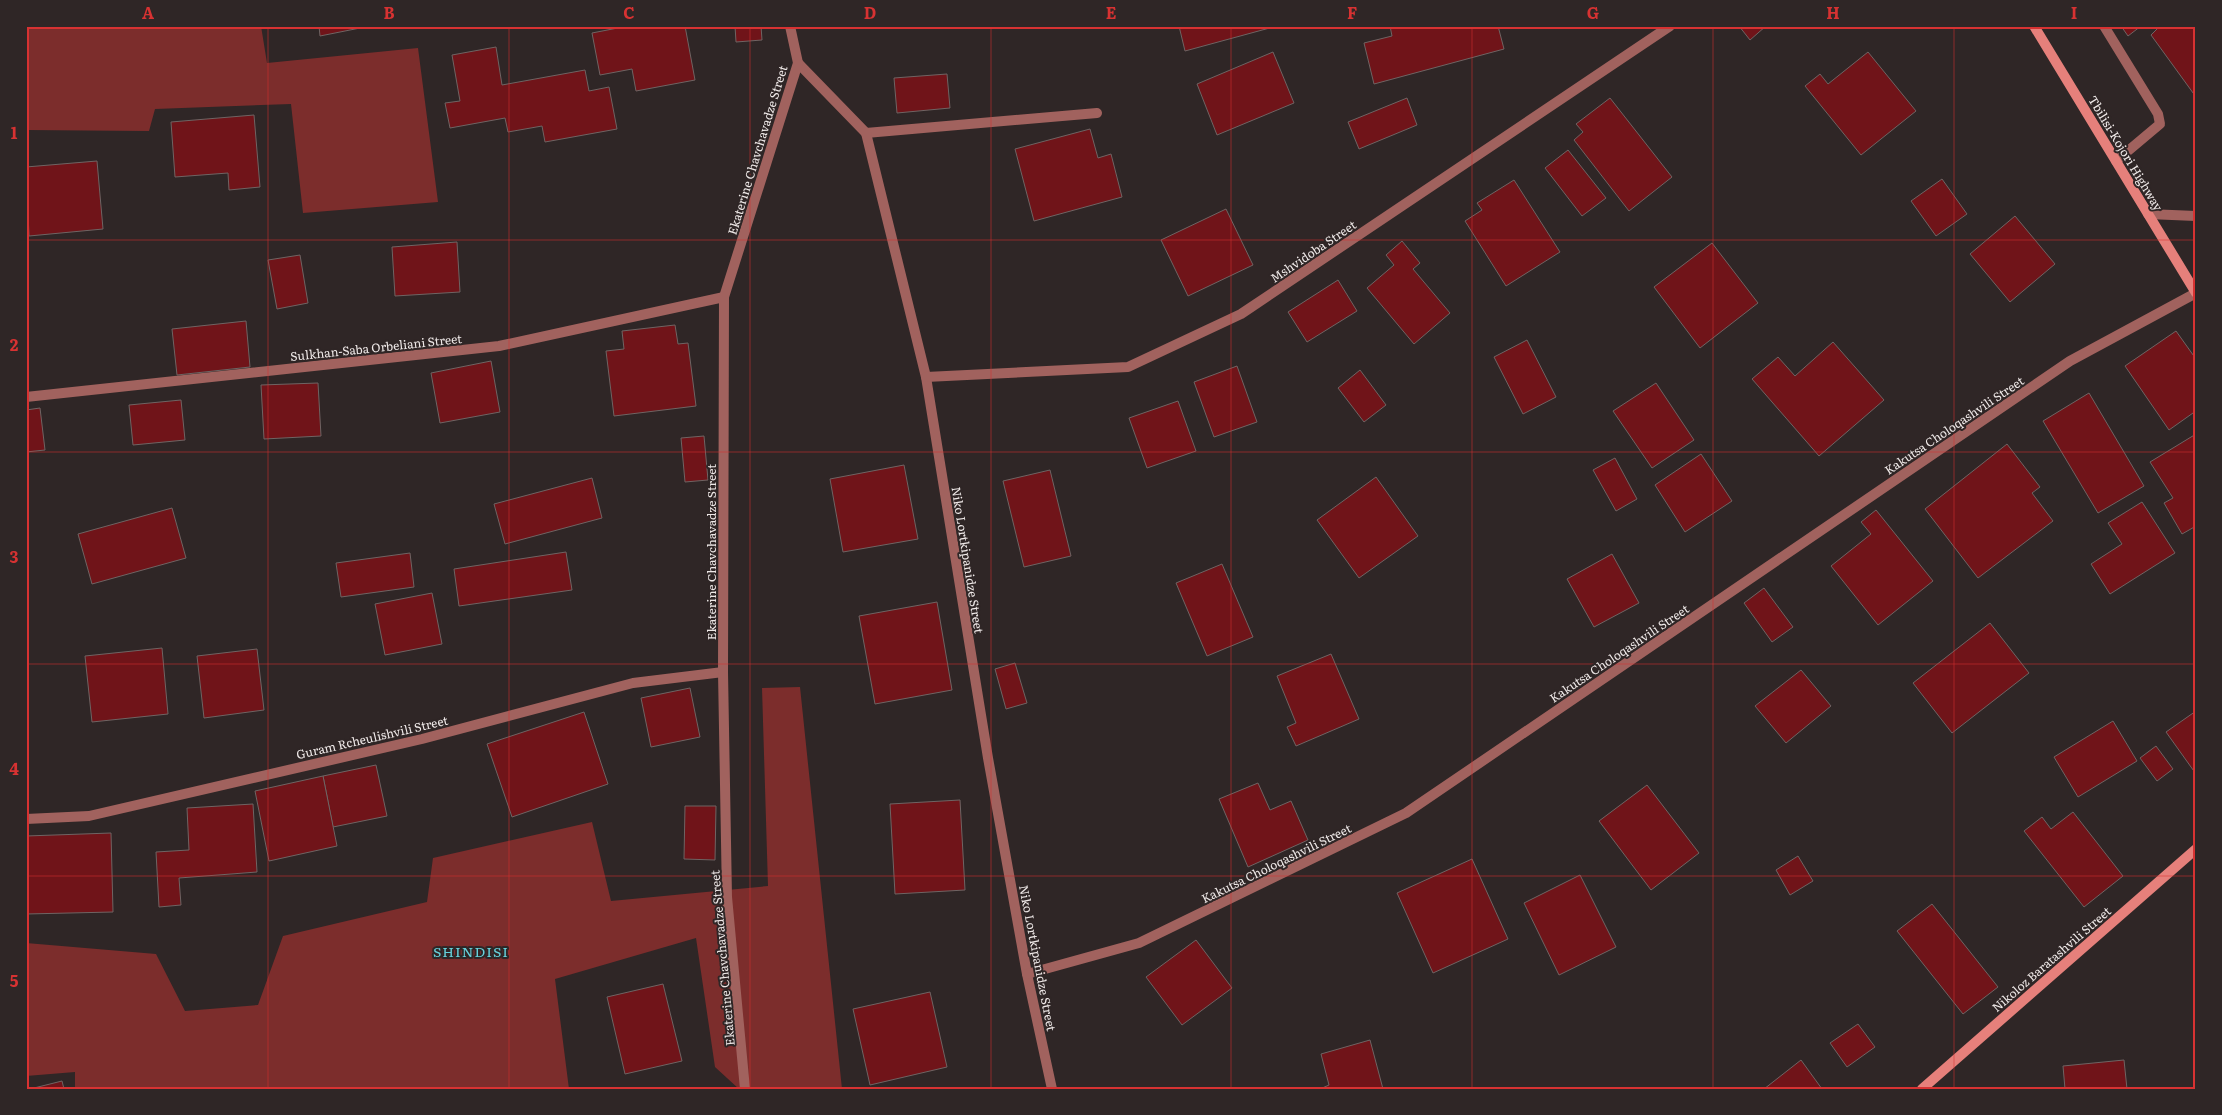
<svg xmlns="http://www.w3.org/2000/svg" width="2222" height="1115" viewBox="0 0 2222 1115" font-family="Literata,serif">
  <rect width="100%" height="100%" fill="#2f2626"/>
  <g fill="#7c2d2c">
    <path d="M26,26H261L267,63L418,48L438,202L303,213L291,104L155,109L149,131L26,130Z"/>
    <path d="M800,687L842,1089H739L715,1067L696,938L555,979L569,1089H75V1072L26,1076V943L156,954L185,1011L258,1005L283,936L427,902L433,858L592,822L611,901L768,886L762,688Z"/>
  </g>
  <g fill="#701419" stroke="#6f6463">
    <path d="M319,26H370L320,36Z"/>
    <path d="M628,26H685L695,80L636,91L632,69L600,75L592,33Z"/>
    <path d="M735,26H761L762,40L736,42Z"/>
    <path d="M1179,26H1277L1185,51Z"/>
    <path d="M1390,26H1498L1504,49L1374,84L1364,43L1392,36Z"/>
    <path d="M1739,26H1766L1750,40Z"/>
    <path d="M2121,26H2141L2128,36Z"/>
    <path d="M2160,26H2196V97L2151,35Z"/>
    <path d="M496,47L502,85L585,70L589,91L609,87L617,129L545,142L542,126L508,132L505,118L450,128L445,103L460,101L452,55Z"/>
    <path d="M1273,52L1294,103L1217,135L1197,84Z"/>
    <path d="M1868,52L1916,111L1861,155L1805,86L1820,74L1828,84Z"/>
    <path d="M947,74L950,108L897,113L894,78Z"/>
    <path d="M1407,98L1417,125L1359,149L1348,122Z"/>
    <path d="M1610,98L1672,177L1629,211L1574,140L1583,132L1576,124Z"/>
    <path d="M254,115L260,187L229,190L228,173L175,177L171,122Z"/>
    <path d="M1090,129L1098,158L1111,154L1122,197L1034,221L1015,149Z"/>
    <path d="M1568,150L1606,198L1582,216L1545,168Z"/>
    <path d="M97,161L103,229L29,236L26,167Z"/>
    <path d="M1942,179L1967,214L1936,236L1911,201Z"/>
    <path d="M1514,180L1560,252L1506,286L1465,221L1482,210L1477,203Z"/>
    <path d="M1226,209L1253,265L1188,296L1161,240Z"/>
    <path d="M2015,216L2055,264L2010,302L1970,254Z"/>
    <path d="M1402,241L1420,263L1413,269L1450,313L1414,344L1367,288L1394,265L1386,255Z"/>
    <path d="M457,242L460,292L395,296L392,247Z"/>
    <path d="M1712,243L1758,303L1700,348L1654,287Z"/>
    <path d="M300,255L308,303L277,309L268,260Z"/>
    <path d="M1338,280L1357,311L1307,342L1288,312Z"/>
    <path d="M246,321L250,367L177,375L172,329Z"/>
    <path d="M675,325L678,344L688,343L696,406L614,416L606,351L624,349L622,331Z"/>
    <path d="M2176,331L2196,359V417L2193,413L2169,430L2125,366Z"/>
    <path d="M1527,340L1556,397L1523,414L1494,357Z"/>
    <path d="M1833,342L1884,400L1819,456L1752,379L1778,357L1795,376Z"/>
    <path d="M491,361L500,412L440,423L431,373Z"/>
    <path d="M1237,366L1257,422L1214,437L1194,382Z"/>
    <path d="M1360,370L1386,405L1364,422L1338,388Z"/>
    <path d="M318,383L321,436L264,439L261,385Z"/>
    <path d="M1656,383L1694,440L1652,468L1613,411Z"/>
    <path d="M2089,393L2144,486L2098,513L2043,421Z"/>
    <path d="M181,400L185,440L133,445L129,405Z"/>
    <path d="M1178,401L1196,451L1147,468L1129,418Z"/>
    <path d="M40,408L45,450L26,452V410Z"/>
    <path d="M2196,434V526L2182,534L2164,503L2173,498L2150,462Z"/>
    <path d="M704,436L708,480L685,482L681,438Z"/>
    <path d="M2007,444L2040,487L2032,493L2053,521L1978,578L1925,509Z"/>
    <path d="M1701,454L1732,501L1685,532L1655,485Z"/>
    <path d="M1615,458L1637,499L1616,511L1593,470Z"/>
    <path d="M904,465L918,539L843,552L830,479Z"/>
    <path d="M1050,470L1071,556L1024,567L1003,481Z"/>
    <path d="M1376,477L1418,536L1359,578L1317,520Z"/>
    <path d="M592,478L602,518L505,544L494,504Z"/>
    <path d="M2142,502L2175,553L2110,594L2091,564L2122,544L2108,523Z"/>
    <path d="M172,508L186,558L92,584L78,534Z"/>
    <path d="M1876,510L1933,581L1878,625L1831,566L1871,534L1861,522Z"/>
    <path d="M566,552L572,590L459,606L454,569Z"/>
    <path d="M410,553L414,587L341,597L336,563Z"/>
    <path d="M1612,554L1639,603L1594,627L1567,579Z"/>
    <path d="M1222,564L1253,637L1207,656L1176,583Z"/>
    <path d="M1764,588L1793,627L1772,642L1744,603Z"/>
    <path d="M432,593L442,644L385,655L375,604Z"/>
    <path d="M937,602L952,690L875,704L859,616Z"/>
    <path d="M1990,623L2029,673L1952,733L1913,683Z"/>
    <path d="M162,648L168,714L92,722L85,656Z"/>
    <path d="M257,649L264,710L204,718L197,656Z"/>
    <path d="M1331,654L1359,719L1296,746L1287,727L1296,723L1277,676Z"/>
    <path d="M1015,663L1027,703L1006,709L995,669Z"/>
    <path d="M1801,670L1831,706L1786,743L1755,706Z"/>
    <path d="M690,688L700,737L651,747L641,698Z"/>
    <path d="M2196,711V774L2166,732Z"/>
    <path d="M584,712L608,784L512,817L487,744Z"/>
    <path d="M2113,721L2137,761L2078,797L2054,757Z"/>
    <path d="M2156,746L2173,769L2157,781L2140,758Z"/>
    <path d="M376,765L387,816L333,827L323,776Z"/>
    <path d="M323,776L337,846L269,861L255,791Z"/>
    <path d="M1258,783L1270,810L1291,801L1308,840L1248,867L1219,799Z"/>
    <path d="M1647,785L1699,853L1651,890L1599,821Z"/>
    <path d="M960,800L965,890L895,894L890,804Z"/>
    <path d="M253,804L257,872L179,878L181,905L159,907L156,852L189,850L187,808Z"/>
    <path d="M685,806H716L715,860L684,859Z"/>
    <path d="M2073,812L2123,876L2084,907L2024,831L2042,817L2051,829Z"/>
    <path d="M111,833L113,912L26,914V836Z"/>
    <path d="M1798,856L1813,881L1790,895L1776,870Z"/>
    <path d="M1472,859L1508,939L1433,973L1397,893Z"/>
    <path d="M1580,875L1616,947L1559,975L1524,903Z"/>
    <path d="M1932,904L1998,987L1963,1014L1897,931Z"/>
    <path d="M1196,940L1232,988L1182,1025L1146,977Z"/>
    <path d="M663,984L682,1061L625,1074L607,997Z"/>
    <path d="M930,992L947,1067L870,1085L853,1009Z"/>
    <path d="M1858,1024L1875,1047L1847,1067L1830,1043Z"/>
    <path d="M1370,1040L1383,1089H1320L1329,1085L1321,1054Z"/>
    <path d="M1801,1060L1822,1089H1764Z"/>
    <path d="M2124,1060L2127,1089H2065L2063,1066Z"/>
    <path d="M62,1081L64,1089H30Z"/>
  </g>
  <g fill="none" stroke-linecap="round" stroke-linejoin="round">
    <g stroke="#a1625e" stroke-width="10">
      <path d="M2104,26L2158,114L2160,124L2116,161"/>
      <path d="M866,133L1097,113"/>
      <path d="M2148,214L2196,216"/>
    </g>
    <g stroke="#a1625e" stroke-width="10">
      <path d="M798,63L866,133L926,377L988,758L1027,974L1052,1089"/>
      <path d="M926,377L1128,367L1241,314L1670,26"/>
      <path d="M26,397L499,346L724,297"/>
      <path d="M26,819L89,816L422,739L633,683L723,672"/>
      <path d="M1027,974L1139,943L1406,813L2070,361L2196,293"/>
      <path d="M745,1089L727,897L723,672L724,297L798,63L790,26"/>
    </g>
    <g stroke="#e6807b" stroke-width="10">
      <path d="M2034,26L2196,293"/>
      <path d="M1922,1089L2196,849"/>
    </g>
  </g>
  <path fill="none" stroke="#d73232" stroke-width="1" stroke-opacity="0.55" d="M268,26V1089M509,26V1089M750,26V1089M991,26V1089M1231,26V1089M1472,26V1089M1713,26V1089M1954,26V1089M26,240H2196M26,452H2196M26,664H2196M26,876H2196"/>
  <g text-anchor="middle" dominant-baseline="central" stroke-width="4" stroke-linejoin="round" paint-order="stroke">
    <g font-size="12" fill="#efe9e8" stroke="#2f2626">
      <text transform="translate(757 150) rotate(-73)">Ekaterine Chavchavadze Street</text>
      <text transform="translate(2126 153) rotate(59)">Tbilisi-Kojori Highway</text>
      <text transform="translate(1313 251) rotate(-34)">Mshvidoba Street</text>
      <text transform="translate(376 347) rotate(-6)">Sulkhan-Saba Orbeliani Street</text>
      <text transform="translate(1954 425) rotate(-34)">Kakutsa Choloqashvili Street</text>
      <text transform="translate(711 552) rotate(-90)">Ekaterine Chavchavadze Street</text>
      <text transform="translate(968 560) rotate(81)">Niko Lortkipanidze Street</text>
      <text transform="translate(1619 653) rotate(-34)">Kakutsa Choloqashvili Street</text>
      <text transform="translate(372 737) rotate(-13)">Guram Rcheulishvili Street</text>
      <text transform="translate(1276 863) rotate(-26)">Kakutsa Choloqashvili Street</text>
      <text transform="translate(722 958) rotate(-95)">Ekaterine Chavchavadze Street</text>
      <text transform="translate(1038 958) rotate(79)">Niko Lortkipanidze Street</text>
      <text transform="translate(2051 959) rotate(-41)">Nikoloz Baratashvili Street</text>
    </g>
    <g font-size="14" letter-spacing="1" fill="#66d2dc" stroke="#2f2626">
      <text x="471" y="951">SHINDISI</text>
    </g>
  </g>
  <rect width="2222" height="1115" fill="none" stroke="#2f2626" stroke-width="55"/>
  <rect x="28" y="28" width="2166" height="1060" fill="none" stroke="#d73232" stroke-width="2"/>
  <g font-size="16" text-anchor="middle" font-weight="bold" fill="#d73232">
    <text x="148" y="19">A</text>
    <text x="389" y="19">B</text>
    <text x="629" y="19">C</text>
    <text x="870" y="19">D</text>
    <text x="1111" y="19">E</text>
    <text x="1352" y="19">F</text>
    <text x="1593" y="19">G</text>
    <text x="1833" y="19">H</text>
    <text x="2074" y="19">I</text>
    <text x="14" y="139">1</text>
    <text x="14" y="351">2</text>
    <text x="14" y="563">3</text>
    <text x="14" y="775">4</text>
    <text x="14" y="987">5</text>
  </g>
</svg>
